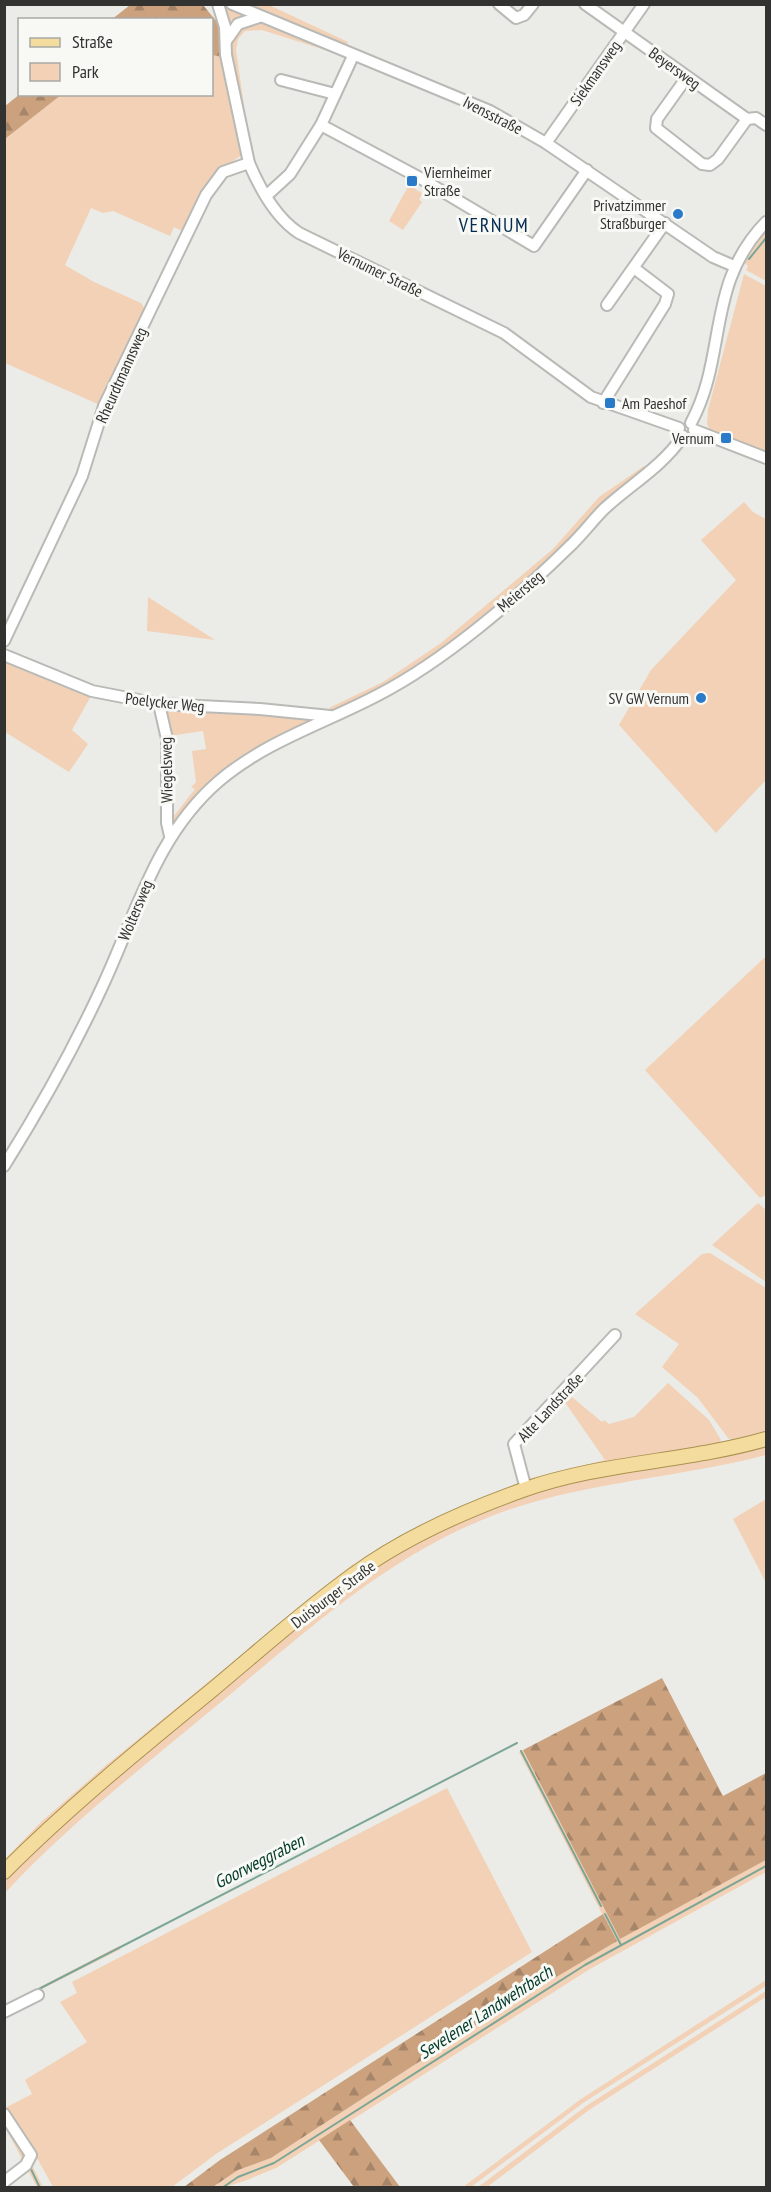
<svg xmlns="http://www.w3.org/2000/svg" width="771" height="2192" viewBox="0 0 771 2192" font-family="'PT Sans Narrow',sans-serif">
  <defs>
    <pattern id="forest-firs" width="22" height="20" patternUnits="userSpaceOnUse" patternTransform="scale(1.5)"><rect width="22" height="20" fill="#cca27e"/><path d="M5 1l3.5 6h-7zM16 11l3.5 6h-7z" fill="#a68568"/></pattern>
  </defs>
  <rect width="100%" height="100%" fill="#ebece7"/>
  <g fill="#f2d1b6">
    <path d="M222,5H225L244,16L228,28Z"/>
    <path d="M241,5H269L348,42L346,48Z"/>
    <path d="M258,22L347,57L262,30L245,31L238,39L236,50L245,113C237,86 220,49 239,25Z"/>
    <path d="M212,55L221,57L243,154L214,175L184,232L174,227L170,236L113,211L103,213L91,208L65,265L94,282L141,303L145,309L100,405L5,363V139L61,95L212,94Z"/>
    <path d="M409,185L423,194L419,199L422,202L403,230L389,221Z"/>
    <path d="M766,231V281L746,270L748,266L743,261Z"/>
    <path d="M744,274L766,286V454L711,432L707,424L708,410Z"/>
    <path d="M644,466L646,471L609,498L589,516L569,543L446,647L412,671L336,712L329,708L383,682L441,643L553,549L599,497Z"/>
    <path d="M744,502L753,512L766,519V780L716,833L619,725L651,670L736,580L701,540Z"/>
    <path d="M148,597L215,640L147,631Z"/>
    <path d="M4,660L92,694L72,730L88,744L69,772L5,732Z"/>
    <path d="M170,707L297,716V720L308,716V724L278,738L176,823L170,821L195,789L191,787L196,782L192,751L206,749L203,731L169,736L165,711Z"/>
    <path d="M766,956V1195L760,1198L645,1070Z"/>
    <path d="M758,1203L766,1210V1282L712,1245Z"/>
    <path d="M710,1253L766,1288V1434L737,1443L728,1438L698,1398L662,1367L679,1344L635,1314L702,1254Z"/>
    <path d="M668,1383L709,1420L721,1440L717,1447L531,1483L527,1479L605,1460L562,1398L567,1393L602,1422L604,1420L609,1424L634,1417Z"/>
    <path d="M766,1443V1455C674,1479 578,1482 489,1517C383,1559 301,1636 215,1707C143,1767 69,1824 5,1893V1877C67,1814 137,1758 206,1701C289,1631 380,1547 484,1509C575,1475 672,1462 766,1443Z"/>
    <path d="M766,1499V1583L733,1519Z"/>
    <path d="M353,1564L356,1567L5,1866V1859L41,1822L104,1767Z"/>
    <path d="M523,1750L620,1938L766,1860V1872L590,1969L276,2168C255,2176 236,2187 213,2188L237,2170L271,2158L479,2023L616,1941L519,1752Z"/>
    <path d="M447,1788L532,1952L216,2154L172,2187H53L21,2129L5,2108L32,2094L25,2080L87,2042L60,2002L77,1993L72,1982Z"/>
    <path d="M119,1946L121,1949L10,2005L9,2003Z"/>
    <path d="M766,1980V1986L583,2103L471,2187H463L581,2099Z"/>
    <path d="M766,1991V1997L589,2110L487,2187H478L586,2106Z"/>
    <path d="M5,2119L16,2134L43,2187H37L5,2127Z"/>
  </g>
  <g fill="url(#forest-firs)">
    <path d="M130,5H203L222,28L221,57L212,55V20H111Z"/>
    <path d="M20,94L61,95L5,139V106Z"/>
    <path d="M662,1678L723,1796L766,1773V1860L620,1939L523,1750Z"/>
    <path d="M603,1914L617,1941L479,2023L271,2158L238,2170L213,2187H184L220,2160Z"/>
    <path d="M350,2120L400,2187H354L319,2140Z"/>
  </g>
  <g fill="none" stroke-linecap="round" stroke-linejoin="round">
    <g stroke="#7ba696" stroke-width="2">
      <path d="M749,259L766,238"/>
      <path d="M521,1751L601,1906"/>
      <path d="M605,1914L621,1945"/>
      <path d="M35,1991L517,1743"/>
      <path d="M20,2148L26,2159"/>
      <path d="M30,2167L40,2188"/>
      <path d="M222,2188L238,2177L274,2163L585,1965L766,1866"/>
    </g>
    <g stroke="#b9bab6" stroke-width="14">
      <g id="minor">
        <path d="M218,4L225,27L226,55L249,163C260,189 276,218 299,233L504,333L591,397L679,428"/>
        <path d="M232,4L490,111L546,143L713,257L734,266"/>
        <path d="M499,4L516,18L524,15L533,4"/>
        <path d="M585,4L747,119L756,118L766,125"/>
        <path d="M226,41L238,24L259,17"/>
        <path d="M687,77L657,119L656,128L702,164L710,165L718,159L747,119"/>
        <path d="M281,80L335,94"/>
        <path d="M321,125L420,178L534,246L587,170"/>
        <path d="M546,143L644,4"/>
        <path d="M266,196L290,174L321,125L353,56"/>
        <path d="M607,305L665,223"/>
        <path d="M603,403L665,304L668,294L634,268"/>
        <path d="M691,423C728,354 705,285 766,222"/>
        <path d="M694,430L766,458"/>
        <path d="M4,641L82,476L104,406L206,195L223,172L249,163"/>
        <path d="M4,655L92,691L159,704L260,709L330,716"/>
        <path d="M159,704L167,739V823L170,836"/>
        <path d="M4,1166C41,1107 74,1048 103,985C137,912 156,835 219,781C266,741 325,723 378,695C444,661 516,599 569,547C582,535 592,521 604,509C631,484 662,467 683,436"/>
        <path d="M526,1489L514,1444L615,1335"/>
        <path d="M4,2012L38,1995"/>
        <path d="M4,2114L31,2155L26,2165L4,2182"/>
      </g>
    </g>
    <g stroke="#ab924f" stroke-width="16">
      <path id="major" d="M4,1872C70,1806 141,1748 212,1690C259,1651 304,1610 353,1575C403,1538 464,1511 523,1490C601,1462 687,1462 766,1439"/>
    </g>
    <use href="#minor" stroke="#fff" stroke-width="10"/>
    <use href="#major" stroke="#f4dc9f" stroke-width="14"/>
  </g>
  <g fill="#297bca" stroke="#f8f9f5" stroke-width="2">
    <rect x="406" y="175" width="12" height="12" rx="3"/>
    <circle cx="678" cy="214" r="6"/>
    <rect x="604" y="397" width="12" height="12" rx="3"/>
    <rect x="720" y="432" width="12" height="12" rx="3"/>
    <circle cx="701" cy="698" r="6"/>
  </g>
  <g text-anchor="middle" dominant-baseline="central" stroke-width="6" stroke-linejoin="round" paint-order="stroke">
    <g font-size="16" fill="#323230" stroke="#f8f9f5">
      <text transform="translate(675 68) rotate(36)">Beyersweg</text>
      <text transform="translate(595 73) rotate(-55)">Siekmansweg</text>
      <text transform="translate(493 115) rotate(27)">Ivensstraße</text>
      <text transform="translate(380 272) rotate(26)">Vernumer Straße</text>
      <text transform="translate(121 375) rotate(-66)">Rheurdtmannsweg</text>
      <text transform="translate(520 591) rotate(-40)">Meiersteg</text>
      <text transform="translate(165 702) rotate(6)">Poelycker Weg</text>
      <text transform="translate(166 770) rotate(-91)">Wiegelsweg</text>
      <text transform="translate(135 910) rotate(-67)">Woltersweg</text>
      <text transform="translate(550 1407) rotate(-47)">Alte Landstraße</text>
      <text transform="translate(333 1594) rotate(-37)">Duisburger Straße</text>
    </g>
    <g font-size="16" fill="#323230" stroke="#f8f9f5" text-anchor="end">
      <text x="424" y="172" text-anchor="start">Viernheimer<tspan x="424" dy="18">Straße</tspan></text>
      <text x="666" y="205">Privatzimmer<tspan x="666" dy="18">Straßburger</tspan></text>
      <text x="622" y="403" text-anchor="start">Am Paeshof</text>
      <text x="714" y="438">Vernum</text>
      <text x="689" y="698">SV GW Vernum</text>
    </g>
    <g font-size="18" font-style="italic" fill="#01392b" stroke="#f8f9f5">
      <text transform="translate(259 1861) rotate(-27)">Goorweggraben</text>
      <text transform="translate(485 2012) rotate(-33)">Sevelener Landwehrbach</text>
    </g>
    <g font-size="20" letter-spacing="1.5" fill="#042c51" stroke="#f8f9f5">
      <text x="494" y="225">VERNUM</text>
    </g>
  </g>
  <rect width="771" height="2192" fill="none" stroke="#323230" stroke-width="12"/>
  <rect x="18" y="18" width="195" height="78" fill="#f8f9f5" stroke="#a9a9a6" stroke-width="1.5"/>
  <rect x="30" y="38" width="30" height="9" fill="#f4dc9f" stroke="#a9a9a6" stroke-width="1.5"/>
  <text x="72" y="48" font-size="18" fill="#323230">Straße</text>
  <rect x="30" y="63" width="30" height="18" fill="#f2d1b6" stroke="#a9a9a6" stroke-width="1.5"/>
  <text x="72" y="78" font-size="18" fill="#323230">Park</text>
</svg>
